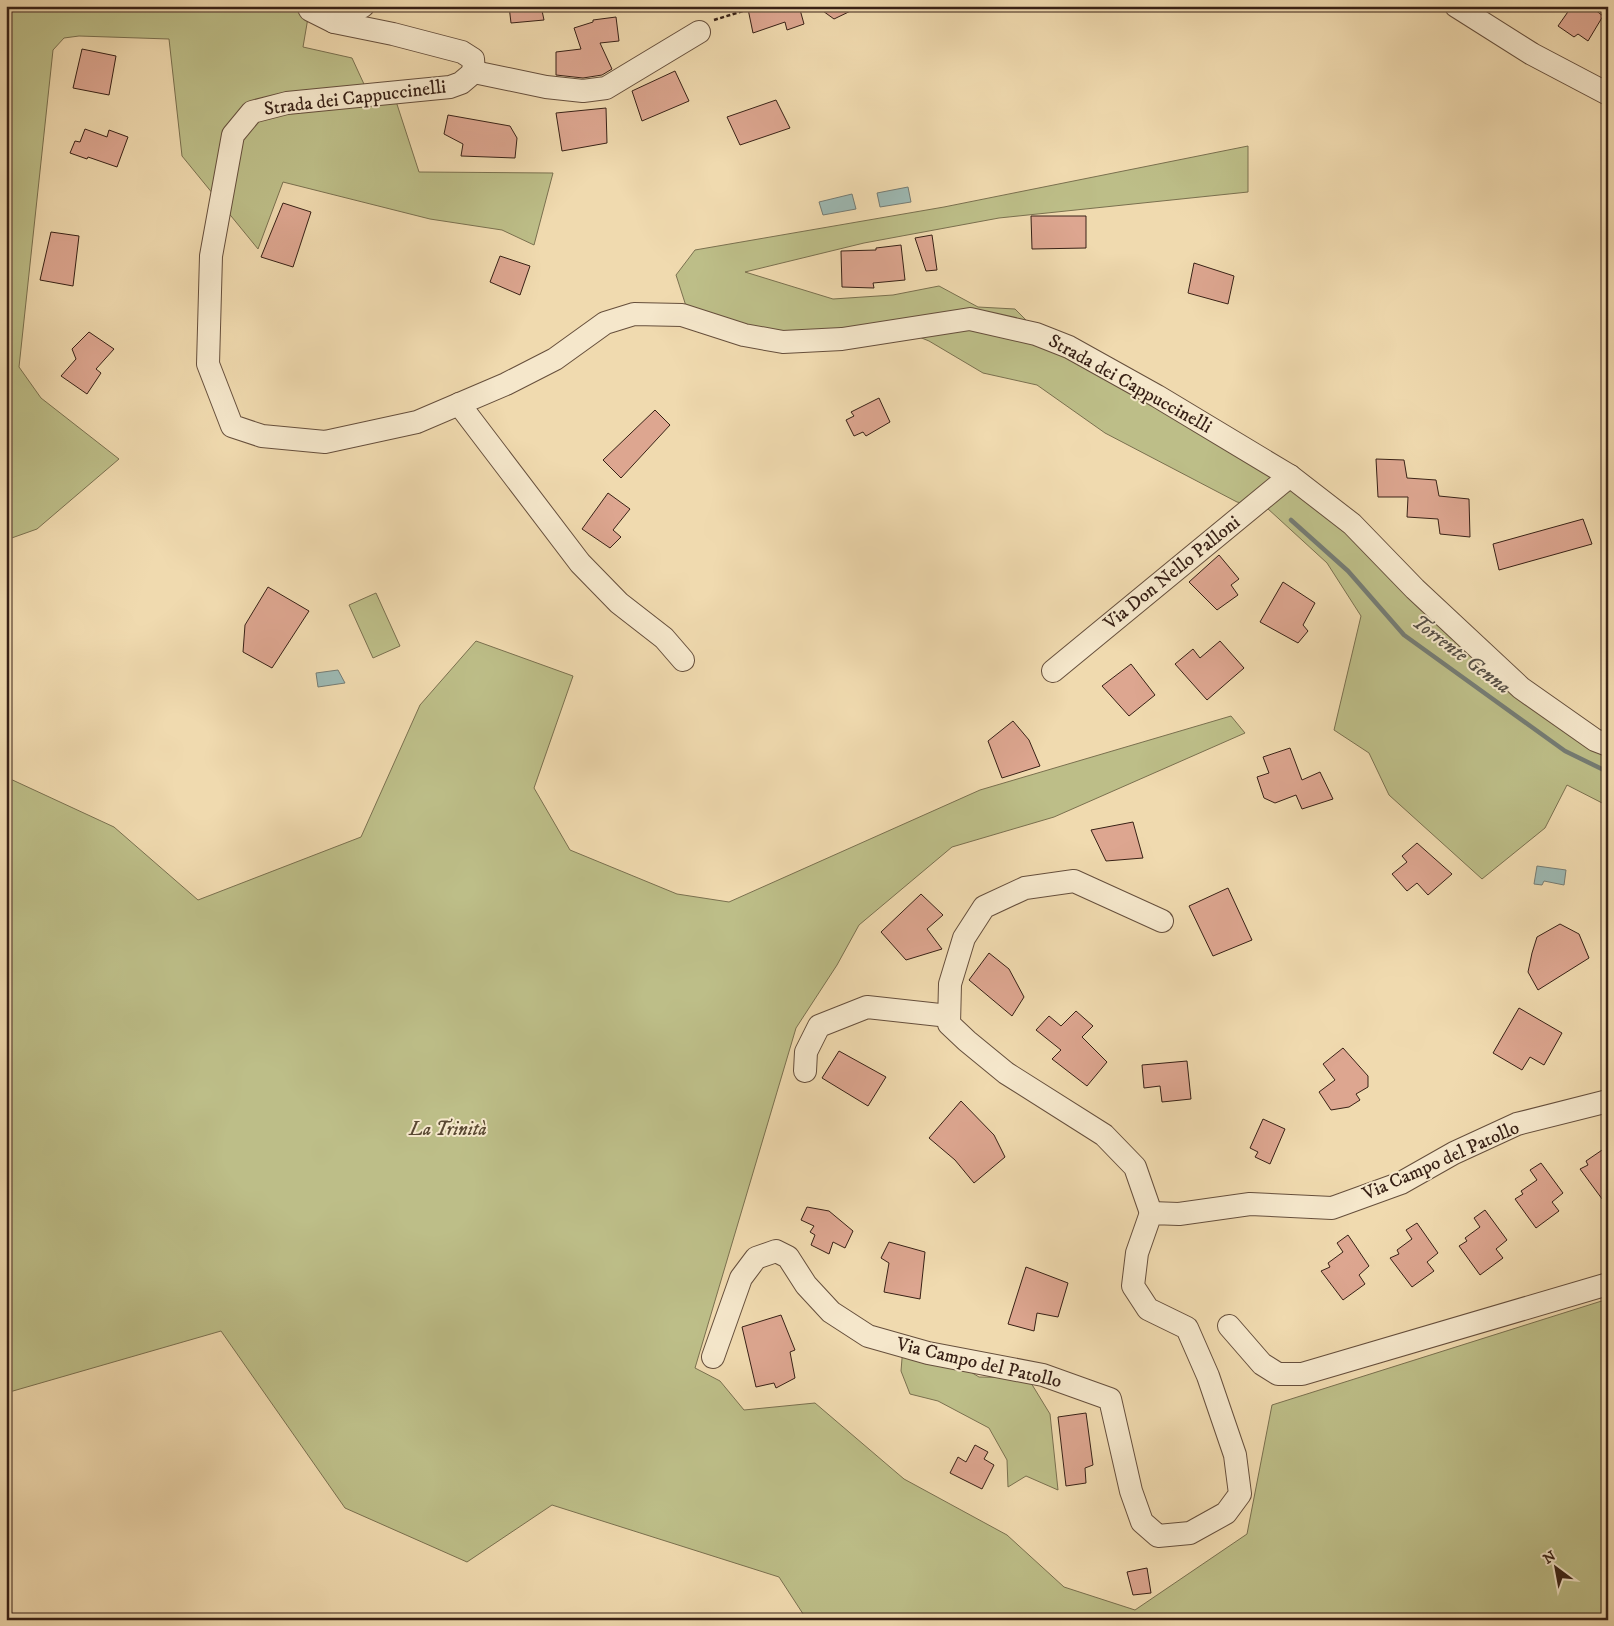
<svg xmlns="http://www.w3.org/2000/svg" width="1614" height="1626" viewBox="0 0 1614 1626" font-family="'IM FELL DW Pica',serif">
  <rect width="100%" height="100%" fill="#f0daaf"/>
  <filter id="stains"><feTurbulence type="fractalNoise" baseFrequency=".004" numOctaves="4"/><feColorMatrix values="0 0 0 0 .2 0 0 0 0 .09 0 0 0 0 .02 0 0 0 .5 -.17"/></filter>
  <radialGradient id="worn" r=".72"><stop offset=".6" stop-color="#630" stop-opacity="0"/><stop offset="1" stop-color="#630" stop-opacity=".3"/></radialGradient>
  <g fill="#bdbe88" stroke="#7a704f">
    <path d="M6,6H310L303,47L352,58L369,95L393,92L419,172L553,173L534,245L502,230L430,219L283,182L258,249L182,156L169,39L79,36L64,38L53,50L19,367L41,398L119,459L37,529L6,540Z"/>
    <path d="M1248,146V192L999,218L864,243L745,272L833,299L893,295L939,286L978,307L1015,309L1042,336L1290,476L1488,657L1608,745V806L1567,785L1545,828L1482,879L1389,795L1369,753L1334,730L1361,616L1327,563L1267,508L1237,502L1105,433L1037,385L983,373L929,341L902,330L783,342L686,306L676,275L695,250L944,207Z"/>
    <path d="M376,593L400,646L373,658L349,605Z"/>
    <path d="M476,641L573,676L534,788L570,850L677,894L729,902L980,790L1231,716L1245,733L1054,817L952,847L859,925L837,965L796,1028L695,1368L720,1381L744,1410L815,1403L904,1479L1007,1535L1064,1587L1135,1610L1247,1534L1272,1405L1608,1299V1620H807L779,1577L552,1505L467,1562L345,1508L221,1331L6,1393V777L114,827L198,900L361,837L420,705Z"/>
    <path d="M903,1346L944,1356L979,1377L1028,1378L1050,1414L1058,1490L1026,1476L1008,1487L1007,1460L989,1428L938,1401L910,1394L901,1371Z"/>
  </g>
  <g fill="#9db9b3" stroke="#757c74">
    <path d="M908,187L911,202L880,207L877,193Z"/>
    <path d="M852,194L856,209L823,215L819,202Z"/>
    <path d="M338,670L345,683L318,687L316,673Z"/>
    <path d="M1537,866L1566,870L1564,885L1544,881L1542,885L1534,884Z"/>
  </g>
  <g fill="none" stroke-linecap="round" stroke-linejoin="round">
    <path stroke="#757c74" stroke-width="4.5" d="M1291,520L1348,571L1404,635L1565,751L1608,772"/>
  </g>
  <g fill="#dda690" stroke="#382116">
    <path d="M509,6H541L544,20L511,23Z"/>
    <path d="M759,6H799L804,24L787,30L785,22L753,33L748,9Z"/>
    <path d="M816,6H861L834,19Z"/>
    <path d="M1572,6H1590L1603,16L1588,41L1578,34L1574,37L1558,26Z"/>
    <path d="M616,17L619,41L600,43L612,69L602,75L583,78L556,75V52L581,49L574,28L593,22V20Z"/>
    <path d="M82,49L116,56L109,95L73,88Z"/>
    <path d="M675,71L689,101L642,121L632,91Z"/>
    <path d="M776,100L790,128L740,145L727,117Z"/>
    <path d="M606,108L607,143L562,151L556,113Z"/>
    <path d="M448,115L510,126L517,138L515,158L461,156L463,144L444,134Z"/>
    <path d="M85,129L107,137L109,130L128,137L117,167L88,157L87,159L70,153L75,141L80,142Z"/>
    <path d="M283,203L311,212L293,267L261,257Z"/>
    <path d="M1031,216H1086V248L1032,249Z"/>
    <path d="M51,232L79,236L73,286L40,280Z"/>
    <path d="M932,235L937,270L926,271L915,238Z"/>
    <path d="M901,245L905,280L873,283L874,288L842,287L841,251L876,250V248Z"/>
    <path d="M500,256L530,266L520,295L490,282Z"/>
    <path d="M1194,263L1234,276L1228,304L1188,293Z"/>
    <path d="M89,332L114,349L96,369L101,373L87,394L61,376L76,359L72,349Z"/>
    <path d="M879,398L890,422L866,436L863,432L854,436L846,420L854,416L851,412Z"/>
    <path d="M655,410L670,425L621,478L603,460Z"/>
    <path d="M1376,459L1404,460L1407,478L1436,480L1439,496L1469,499L1470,537L1440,534L1438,519L1407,517L1408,497H1378Z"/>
    <path d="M608,493L630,509L613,530L621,537L610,548L582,529Z"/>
    <path d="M1583,519L1592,544L1499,570L1493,544Z"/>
    <path d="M1219,555L1239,579L1231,585L1238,595L1217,610L1189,582Z"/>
    <path d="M1283,582L1315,603L1303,625L1308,631L1298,643L1260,622Z"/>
    <path d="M268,587L309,611L272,668L243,652L245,625Z"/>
    <path d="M1220,641L1244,668L1207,700L1175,664L1193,649L1200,658Z"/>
    <path d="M1131,664L1155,695L1129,716L1102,686Z"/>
    <path d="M1013,721L1029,740L1040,766L1002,778L988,741Z"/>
    <path d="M1290,748L1302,780L1320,772L1333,799L1302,809L1296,795L1275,803L1264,798L1257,777L1269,773L1263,757Z"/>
    <path d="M1133,822L1143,858L1106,861L1091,830Z"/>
    <path d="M1417,843L1452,874L1428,895L1417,883L1407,891L1392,874L1407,862L1402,856Z"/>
    <path d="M1228,888L1252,940L1213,956L1189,906Z"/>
    <path d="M921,894L943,915L927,929L942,949L906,960L881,932Z"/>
    <path d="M1560,924L1579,934L1589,958L1538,990L1528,972L1532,953L1537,937Z"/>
    <path d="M989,953L1009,969L1024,997L1012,1016L969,980Z"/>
    <path d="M1519,1008L1562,1033L1544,1065L1530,1057L1522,1070L1493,1053Z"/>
    <path d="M1076,1011L1093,1026L1082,1037L1107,1062L1087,1086L1052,1059L1061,1050L1036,1030L1049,1016L1061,1026Z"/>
    <path d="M1343,1048L1368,1076V1087L1356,1094L1360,1100L1349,1107L1331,1110L1319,1092L1335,1080L1323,1064Z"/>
    <path d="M839,1051L886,1077L868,1106L822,1078Z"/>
    <path d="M1187,1061L1191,1099L1162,1102L1160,1086L1144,1088L1142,1065Z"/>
    <path d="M961,1101L994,1135L1005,1157L974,1183L955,1160L929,1138Z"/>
    <path d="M1263,1119L1285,1129L1270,1164L1255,1157L1258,1152L1250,1148Z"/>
    <path d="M1608,1146V1207L1580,1169L1588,1165L1586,1161Z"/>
    <path d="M1541,1163L1563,1193L1552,1202L1559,1211L1536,1228L1515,1199L1523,1194L1521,1191L1537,1180L1530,1170Z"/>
    <path d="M807,1207L829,1211L853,1231L845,1248L833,1242L829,1254L811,1245L815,1235L810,1232L814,1226L801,1220Z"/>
    <path d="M1485,1210L1507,1240L1496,1249L1503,1258L1480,1275L1459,1246L1467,1241L1465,1238L1480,1227L1474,1218Z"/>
    <path d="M1417,1223L1438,1253L1427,1262L1434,1271L1412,1287L1390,1258L1399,1254L1397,1250L1412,1239L1406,1230Z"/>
    <path d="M1348,1235L1369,1266L1359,1275L1365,1284L1343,1300L1321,1271L1330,1267L1328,1263L1343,1252L1337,1243Z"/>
    <path d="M889,1242L925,1252L920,1299L884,1292L889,1263L881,1258Z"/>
    <path d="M1026,1267L1068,1283L1058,1317L1037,1313L1034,1331L1008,1324Z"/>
    <path d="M781,1315L795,1350L790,1352L795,1378L776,1388L774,1383L756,1387L742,1327Z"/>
    <path d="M1086,1413L1093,1465L1085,1468L1086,1483L1066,1486L1058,1417Z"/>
    <path d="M975,1445L988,1452L984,1459L994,1465L982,1489L950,1473L958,1457L966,1462Z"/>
    <path d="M1147,1568L1151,1593L1133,1595L1127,1572Z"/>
  </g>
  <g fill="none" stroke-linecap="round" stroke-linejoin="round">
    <g stroke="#664f3c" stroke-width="24">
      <g id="minor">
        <path d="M308,6L310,10L334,22L393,34L462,52L473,59L474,72"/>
        <path d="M1456,6L1532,54L1608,94"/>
        <path d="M334,22L363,6"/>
        <path d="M474,72L461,83L450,87L287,103L252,112L233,135L211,256L208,364L232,426L262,436L325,442L417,422L506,384L555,359L605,323L634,314L682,315L744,335L783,342L842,339L970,319L1036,334L1069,347L1157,396L1290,476L1352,524L1415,589L1521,688L1595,740L1608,745"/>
        <path d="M474,72L546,87L583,91L606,88L699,32"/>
        <path d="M459,404L580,563L619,603L664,638L683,660"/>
        <path d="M1053,671L1290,476"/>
        <path d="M805,1071L806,1052L819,1026L867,1007L949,1016"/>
        <path d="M1151,1213L1135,1167L1104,1135L1006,1073L967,1041L949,1024L950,984L964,938L984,907L1025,888L1074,881L1162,921"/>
        <path d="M1229,1326L1262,1364L1278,1374H1302L1608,1284"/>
        <path d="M713,1357L741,1278L756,1258L776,1251L788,1257L806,1285L831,1312L868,1336L928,1353L1043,1375L1110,1399L1131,1491L1142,1522L1158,1536L1190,1533L1226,1513L1240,1494L1235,1455L1208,1376L1187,1328L1148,1309L1133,1286L1137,1253L1151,1213L1179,1214L1250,1204L1332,1208L1401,1183L1454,1153L1517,1124L1608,1101"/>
      </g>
    </g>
    <path stroke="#382116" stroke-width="2.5" stroke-dasharray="4 2.5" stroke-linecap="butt" d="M714,20L759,6"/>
    <use href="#minor" stroke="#f5e7cb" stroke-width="22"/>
  </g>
  <g text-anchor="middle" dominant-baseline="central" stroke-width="4" stroke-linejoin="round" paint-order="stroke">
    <g font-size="19" fill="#382116" stroke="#f5e7cb">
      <text transform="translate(355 98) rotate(-7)">Strada dei Cappuccinelli</text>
      <text transform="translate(1130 384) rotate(29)">Strada dei Cappuccinelli</text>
      <text transform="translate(1172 573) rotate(-39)">Via Don Nello Palloni</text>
      <text transform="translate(1441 1161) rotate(-24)">Via Campo del Patollo</text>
      <text transform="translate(979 1363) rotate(13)">Via Campo del Patollo</text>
    </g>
    <g font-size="19" font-style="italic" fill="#594832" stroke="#f5e7cb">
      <text x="448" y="1129">La Trinità</text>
    </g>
    <g font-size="20" font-style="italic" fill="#564f45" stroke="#f5e7cb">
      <text transform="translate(1461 655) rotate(37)">Torrente Genna</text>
    </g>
  </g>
  <rect width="1614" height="1626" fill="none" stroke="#f0daaf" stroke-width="25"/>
  <rect x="8" y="8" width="1599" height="1611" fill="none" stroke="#382116" stroke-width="2.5"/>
  <rect x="12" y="12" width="1589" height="1601" fill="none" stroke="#382116"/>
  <g transform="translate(1556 1568) rotate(328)" stroke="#f5e7cb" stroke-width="4" paint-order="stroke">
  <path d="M0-4L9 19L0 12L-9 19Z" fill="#382116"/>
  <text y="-8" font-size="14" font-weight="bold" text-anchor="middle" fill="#382116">N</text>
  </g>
  <rect width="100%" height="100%" filter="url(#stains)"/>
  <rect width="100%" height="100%" fill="url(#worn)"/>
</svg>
